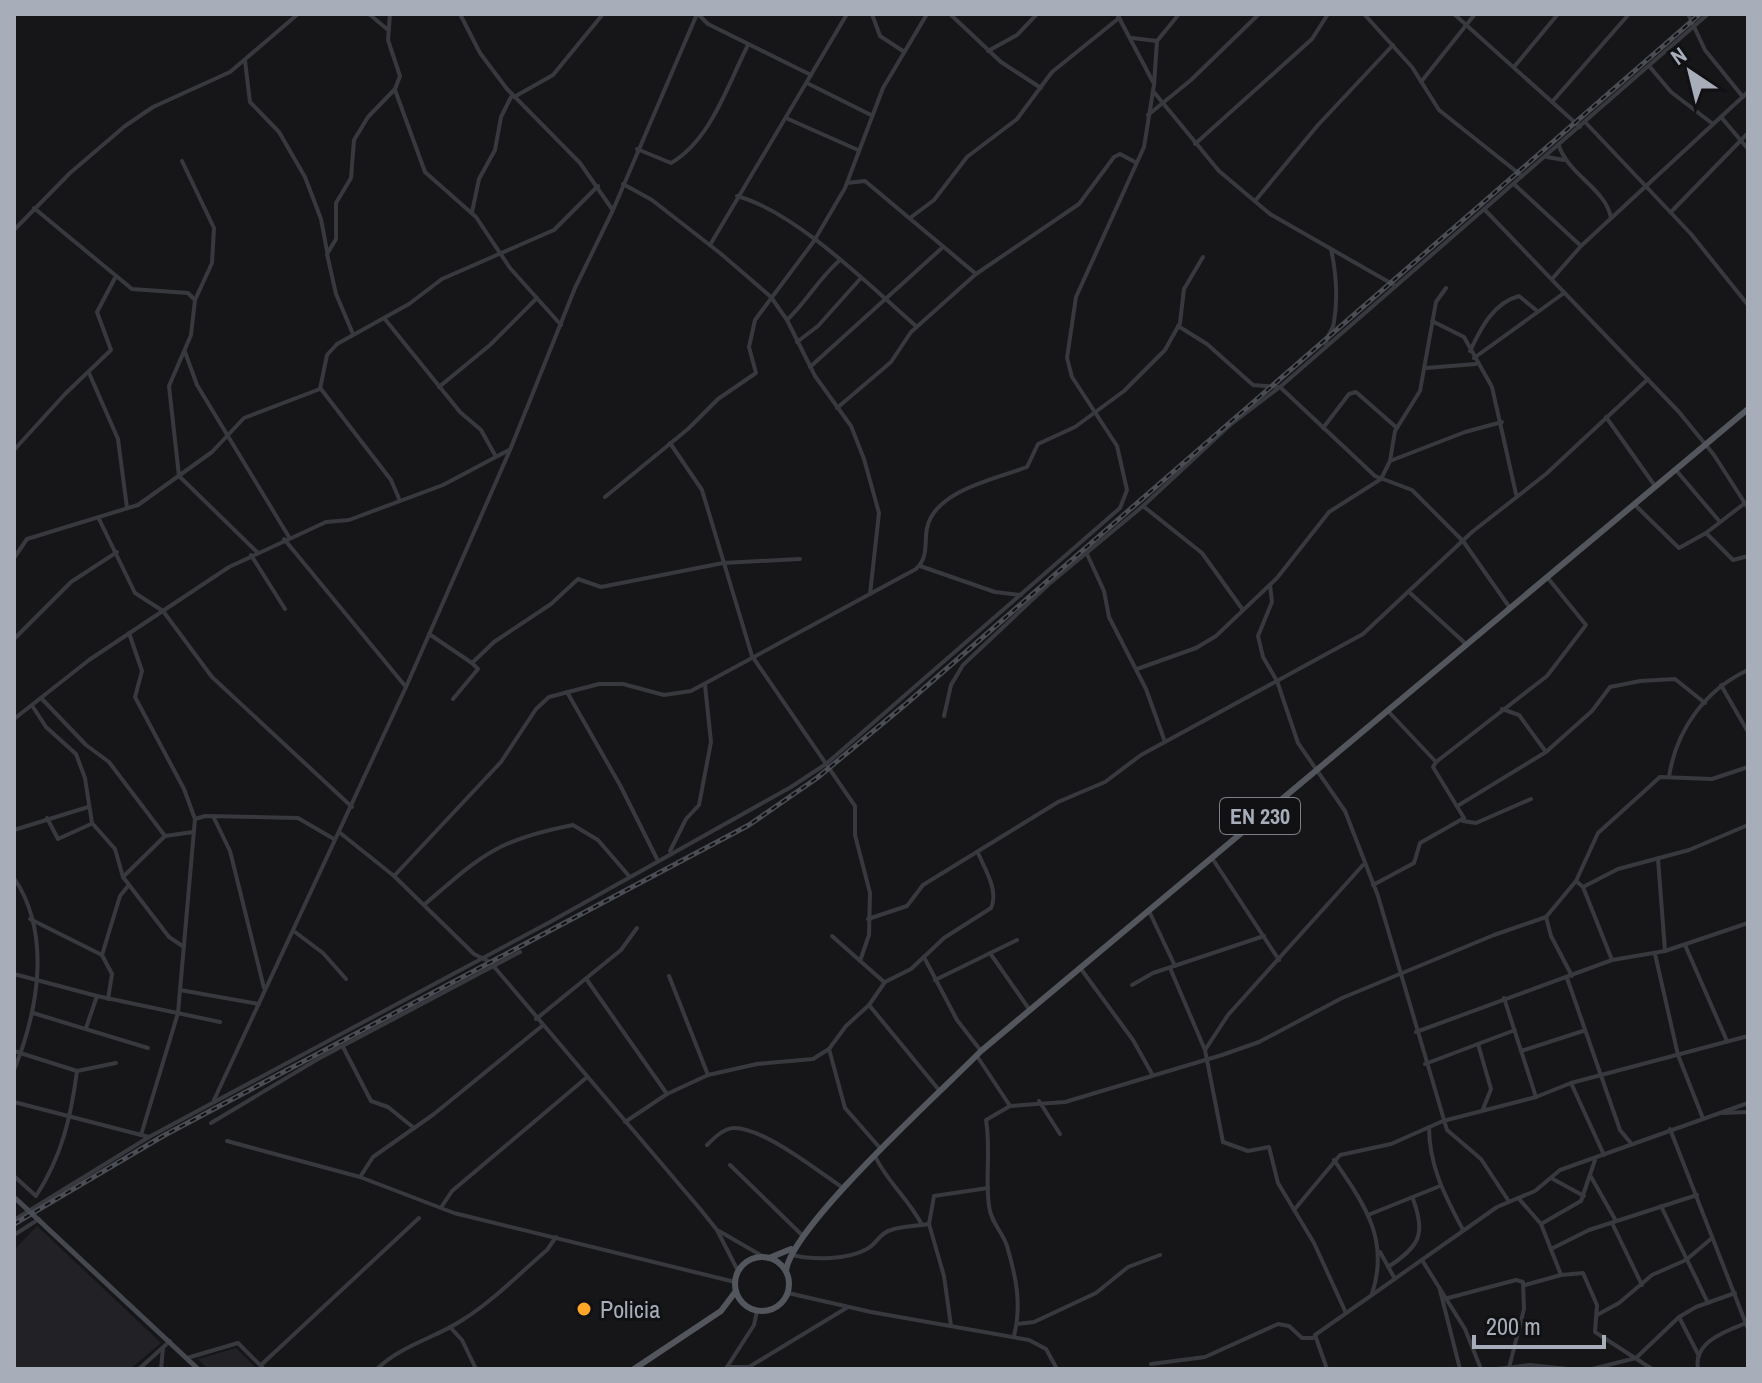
<svg xmlns="http://www.w3.org/2000/svg" width="1762" height="1383" viewBox="0 0 1762 1383" font-family="'Archivo Narrow',sans-serif">
  <rect width="100%" height="100%" fill="#161619"/>
  <g fill="#222226">
    <path d="M37,1226L161,1343L130,1369H14V1250Z"/>
    <path d="M236,1348L257,1369H208L198,1359Z"/>
  </g>
  <g fill="none" stroke-linecap="round" stroke-linejoin="round">
    <g stroke="#37393e" stroke-width="4">
      <path d="M369,14L387,29"/>
      <path d="M460,14L480,53L507,89L580,163L612,209"/>
      <path d="M698,14L708,24L811,75"/>
      <path d="M872,14L880,36L903,51"/>
      <path d="M950,14L1001,62L1041,88"/>
      <path d="M1117,14L1153,82"/>
      <path d="M1364,14L1412,67L1439,110L1522,176"/>
      <path d="M1454,14L1580,127"/>
      <path d="M1688,14L1705,50L1743,97"/>
      <path d="M1132,38L1157,41"/>
      <path d="M988,51L1017,35L1037,14"/>
      <path d="M245,61L250,102L279,132L305,177L321,219L327,251"/>
      <path d="M1514,67L1558,14"/>
      <path d="M1650,67L1671,92L1713,124"/>
      <path d="M1421,82L1475,14"/>
      <path d="M807,83L871,115"/>
      <path d="M395,90L425,172L476,217L510,268L561,325"/>
      <path d="M1153,91L1219,171L1270,214L1394,285"/>
      <path d="M514,97L553,75L603,14"/>
      <path d="M1552,102L1629,14"/>
      <path d="M1148,115L1191,80L1259,14"/>
      <path d="M1721,117L1748,149"/>
      <path d="M786,118L858,150"/>
      <path d="M1586,123L1691,234L1748,305"/>
      <path d="M1195,144L1312,39L1328,14"/>
      <path d="M1559,146C1569,175 1606,189 1611,218"/>
      <path d="M637,149L671,163C711,140 728,84 748,45"/>
      <path d="M1547,157L1564,160"/>
      <path d="M182,161L214,228L212,263L195,300"/>
      <path d="M847,183L865,181L976,274"/>
      <path d="M623,184L652,200L720,253L771,297L787,320L815,376L851,426L864,459L879,513L870,594"/>
      <path d="M1515,185L1581,246"/>
      <path d="M737,196C796,212 870,286 917,327"/>
      <path d="M1255,201L1318,125L1393,45"/>
      <path d="M34,208L132,289L188,293L195,300L191,335L169,386L179,476L257,552"/>
      <path d="M1484,209L1679,412L1714,455L1748,508"/>
      <path d="M472,212L479,179L495,150L501,117L512,95"/>
      <path d="M1671,212L1748,133"/>
      <path d="M910,218L934,200L967,157L1017,119L1052,72L1119,18"/>
      <path d="M14,230L70,173L125,126L153,107L230,72L298,14"/>
      <path d="M710,245L847,14"/>
      <path d="M1552,279L1581,246L1748,92"/>
      <path d="M384,318L460,412L481,430L495,455"/>
      <path d="M787,320C807,301 819,278 840,260"/>
      <path d="M1432,321L1464,337L1492,387L1516,494"/>
      <path d="M1178,326L1207,344L1253,385L1280,387L1375,476L1412,490L1463,541L1510,608"/>
      <path d="M353,334L336,294L327,254L336,239V203L351,178L354,140L368,117L395,89L400,76L388,40L390,14"/>
      <path d="M797,342L818,326L860,279"/>
      <path d="M1326,347C1325,335 1333,332 1334,322C1338,298 1336,272 1331,249"/>
      <path d="M1470,351C1481,328 1493,303 1519,296L1536,310"/>
      <path d="M185,352L197,385L289,537"/>
      <path d="M1474,358L1564,293"/>
      <path d="M810,367L943,247"/>
      <path d="M1426,368L1476,364"/>
      <path d="M89,373L118,439L127,508"/>
      <path d="M439,387L490,345L537,298"/>
      <path d="M321,389L391,480L400,501"/>
      <path d="M837,408L891,362L911,332L976,274L1079,204L1114,157L1120,154L1135,162"/>
      <path d="M1606,417L1655,486"/>
      <path d="M1323,428L1349,394L1356,392L1397,428"/>
      <path d="M670,443L702,490L752,656L855,806V835L870,893L869,935L860,961"/>
      <path d="M14,450L65,394L111,350L97,312L115,278"/>
      <path d="M1390,461L1465,432L1502,422"/>
      <path d="M1675,469L1720,522"/>
      <path d="M605,497L688,429L718,399L756,373L749,347L755,320L814,241L845,188L883,88L927,14"/>
      <path d="M1635,505L1679,548L1706,533L1733,560L1748,556"/>
      <path d="M1143,506L1202,553L1243,610"/>
      <path d="M99,519L135,593L163,611L212,677L352,807"/>
      <path d="M1706,533L1745,503"/>
      <path d="M284,539L406,687"/>
      <path d="M1087,554L1104,591L1109,617L1146,689L1165,742"/>
      <path d="M251,555L285,609"/>
      <path d="M14,558L27,539L138,505L212,452L244,418L320,389L327,355L337,344L409,304L442,279L554,230L598,186"/>
      <path d="M920,566L995,592L1021,595"/>
      <path d="M1270,585L1272,602L1258,636L1263,657L1277,681L1298,743L1345,811L1378,896L1447,1130L1481,1159L1508,1200"/>
      <path d="M1409,592L1466,644"/>
      <path d="M129,633L142,671L135,697L184,789L195,819L178,1013L141,1135"/>
      <path d="M429,634L472,663"/>
      <path d="M14,639L71,582L117,552"/>
      <path d="M1137,669L1196,648L1216,636L1277,578L1329,512L1381,479L1390,461L1395,431L1420,391L1436,302L1446,288"/>
      <path d="M1721,685L1748,732"/>
      <path d="M567,692L620,785L657,859"/>
      <path d="M42,699L86,745L109,762L165,836"/>
      <path d="M453,699L478,669L472,663L494,642L551,604L578,579L601,587L723,563L800,559"/>
      <path d="M33,707L46,727L76,754L85,778L92,823L115,849L123,877L169,937L184,947"/>
      <path d="M1502,709L1519,715L1546,752"/>
      <path d="M1388,711L1436,762L1547,676L1586,625L1547,577"/>
      <path d="M944,716L951,685L963,665L1049,584L1143,506L1230,425L1280,387L1708,14"/>
      <path d="M14,719L89,660L229,567L326,522L349,520L443,485L509,450"/>
      <path d="M1669,777C1676,730 1705,690 1748,670"/>
      <path d="M1459,805L1546,752L1592,711L1610,687L1640,681L1675,679L1705,703"/>
      <path d="M213,816L230,851L264,988"/>
      <path d="M47,818L58,839L91,824"/>
      <path d="M195,819L205,816L298,818L334,839"/>
      <path d="M1463,821L1476,823L1531,799"/>
      <path d="M14,830L88,807"/>
      <path d="M339,832L394,876L474,954L490,962L701,1210L717,1230L738,1271"/>
      <path d="M670,851L686,819L699,805L711,742L705,685"/>
      <path d="M1212,858L1279,960"/>
      <path d="M1658,859L1665,951"/>
      <path d="M394,876L501,762L536,709L549,697L599,684H623L664,695L691,691L916,569C929,557 924,543 927,528C935,490 996,479 1027,467L1038,444L1075,427L1124,391L1165,350L1180,323L1184,289L1203,257"/>
      <path d="M123,877L165,836L193,832"/>
      <path d="M14,878C52,934 38,1011 14,1070"/>
      <path d="M1576,881L1583,887L1612,960"/>
      <path d="M1373,885L1414,863L1420,843L1464,818L1433,767L1436,762"/>
      <path d="M1583,887L1618,869L1689,850L1748,825"/>
      <path d="M425,904C482,855 496,840 573,825L598,840L629,876"/>
      <path d="M1149,911L1175,966"/>
      <path d="M1546,917L1551,936L1572,976"/>
      <path d="M30,919L102,955"/>
      <path d="M868,919L907,906L923,885L1058,802L1105,782L1141,755L1363,634L1472,532L1546,474L1648,379"/>
      <path d="M295,932L323,953L346,979"/>
      <path d="M832,936L884,982"/>
      <path d="M1685,945L1727,1041"/>
      <path d="M990,953L1029,1009"/>
      <path d="M1655,954L1678,1055L1702,1116"/>
      <path d="M925,959L957,1020L981,1051"/>
      <path d="M1170,968L1205,1050"/>
      <path d="M1081,969L1133,1040L1152,1074"/>
      <path d="M14,974L97,996L220,1022"/>
      <path d="M669,976L708,1075"/>
      <path d="M1567,978L1620,1130L1630,1142"/>
      <path d="M587,980L667,1094"/>
      <path d="M935,980L1017,940"/>
      <path d="M1132,985L1153,973L1264,936"/>
      <path d="M180,990L259,1004"/>
      <path d="M1504,998L1536,1097"/>
      <path d="M108,999L112,974L102,955L120,896L128,886"/>
      <path d="M869,1005L939,1090"/>
      <path d="M33,1013L148,1048"/>
      <path d="M536,1019L621,950L637,928"/>
      <path d="M86,1028L97,996"/>
      <path d="M1416,1032L1612,960L1665,951L1748,923"/>
      <path d="M1478,1044L1491,1089L1483,1109"/>
      <path d="M343,1047L371,1101L388,1107L414,1128"/>
      <path d="M829,1049L845,1108L880,1148"/>
      <path d="M14,1051L77,1071L116,1063"/>
      <path d="M1521,1051L1583,1031"/>
      <path d="M977,1056L1010,1106L1065,1102L1222,1055L1259,1042L1342,998L1494,935L1546,917L1576,881L1598,833L1660,777L1712,779L1748,767"/>
      <path d="M1425,1064L1515,1030"/>
      <path d="M1571,1083L1604,1155"/>
      <path d="M214,1100L406,687L510,450L575,288L613,210L697,14"/>
      <path d="M1039,1101L1060,1134"/>
      <path d="M14,1102L149,1137"/>
      <path d="M1010,1106L986,1120C991,1149 985,1178 989,1206C991,1223 1002,1231 1007,1246C1016,1277 1022,1304 1014,1336"/>
      <path d="M1723,1113L1748,1112"/>
      <path d="M625,1122L667,1094L708,1075L757,1064L813,1059L829,1049L846,1026L869,1005L885,982L911,969L944,938L991,908C999,891 985,869 978,853"/>
      <path d="M211,1123L318,1059L520,952"/>
      <path d="M1429,1127C1429,1166 1445,1196 1463,1230"/>
      <path d="M1670,1129L1748,1329"/>
      <path d="M227,1141L360,1177L454,1213L735,1282"/>
      <path d="M707,1145C714,1138 723,1129 733,1128C763,1127 818,1171 843,1188"/>
      <path d="M875,1156C887,1182 909,1199 922,1225"/>
      <path d="M1334,1160C1364,1204 1390,1239 1372,1294"/>
      <path d="M730,1165L803,1236"/>
      <path d="M1590,1175L1616,1221"/>
      <path d="M14,1176L36,1196"/>
      <path d="M360,1177L373,1157L434,1114L542,1026"/>
      <path d="M1551,1178L1584,1196"/>
      <path d="M36,1196C62,1156 71,1117 77,1071"/>
      <path d="M1520,1200L1541,1224L1561,1275L1583,1273L1597,1305L1595,1332L1652,1369"/>
      <path d="M442,1206L452,1191L586,1078"/>
      <path d="M1661,1206L1708,1303"/>
      <path d="M1294,1210L1340,1155L1391,1144L1443,1121L1536,1097L1571,1083L1748,1036"/>
      <path d="M1368,1215L1440,1186"/>
      <path d="M14,1220L149,1137L550,922L791,787L826,764L1120,508L1127,490L1117,446L1072,377L1067,358L1076,297L1144,147L1154,85L1157,41L1179,14"/>
      <path d="M1612,1223L1642,1285"/>
      <path d="M929,1224L944,1276L951,1326"/>
      <path d="M1541,1224L1581,1201L1595,1160"/>
      <path d="M719,1231L764,1257"/>
      <path d="M14,1235L39,1219"/>
      <path d="M1551,1249L1589,1230L1697,1195"/>
      <path d="M1380,1252L1395,1279"/>
      <path d="M792,1255C814,1260 847,1260 867,1249C877,1244 879,1233 891,1230C903,1226 917,1226 929,1224L934,1196L988,1188"/>
      <path d="M1422,1260L1465,1329L1481,1369"/>
      <path d="M1388,1267C1420,1246 1426,1234 1413,1199"/>
      <path d="M1525,1285L1561,1275"/>
      <path d="M1440,1290L1460,1369"/>
      <path d="M788,1293L871,1312L1029,1340L1046,1349L1057,1369"/>
      <path d="M1448,1298L1516,1280L1523,1282L1524,1309L1509,1368"/>
      <path d="M1346,1313L1314,1243L1278,1183L1269,1147L1248,1151L1223,1142L1205,1050L1228,1015L1363,865"/>
      <path d="M1597,1315L1619,1303L1652,1275L1686,1260L1712,1238"/>
      <path d="M1679,1317L1699,1356"/>
      <path d="M1017,1324L1034,1322L1096,1293L1128,1267L1160,1255"/>
      <path d="M450,1327L462,1340L476,1369"/>
      <path d="M187,1358L238,1343L264,1369"/>
      <path d="M1151,1364L1205,1357L1278,1324L1289,1326L1302,1338H1313"/>
      <path d="M261,1365L419,1218"/>
      <path d="M727,1367H749L848,1307"/>
      <path d="M727,1367L754,1325L757,1311"/>
      <path d="M139,1369L170,1341"/>
      <path d="M161,1369L163,1348"/>
      <path d="M377,1369C401,1345 436,1338 464,1319C494,1300 520,1273 547,1250L556,1237"/>
      <path d="M1327,1369L1315,1335L1497,1207L1535,1191L1560,1170L1748,1103"/>
      <path d="M1497,1369L1530,1365L1568,1369"/>
      <path d="M1592,1369L1636,1358L1679,1317L1696,1307L1735,1293"/>
      <path d="M1698,1369C1693,1342 1726,1331 1746,1323"/>
    </g>
    <path stroke="#45484e" stroke-width="5" d="M14,1197L198,1369"/>
    <g stroke="#53565d" stroke-width="6">
      <circle cx="762" cy="1284" r="27"/>
      <path d="M769,1258L791,1249"/>
      <path d="M786,1271C791,1226 944,1089 981,1051L1748,409"/>
      <path d="M634,1369L721,1311L736,1291"/>
    </g>
    <g stroke="#4a4d53" stroke-width="5">
      <path id="rail" d="M14,1224L163,1136L749,825L817,778L906,704L1700,14"/>
    </g>
    <use href="#rail" stroke="#111114" stroke-width="2" stroke-dasharray="6" stroke-linecap="butt"/>
  </g>
  <circle fill="#ffa628" stroke="#111114" stroke-width="3" cx="584" cy="1309" r="8"/>
  <g text-anchor="middle" dominant-baseline="central" stroke-width="6" stroke-linejoin="round" paint-order="stroke">
    <rect fill="#111114" stroke="#7a7f88" stroke-width="2" x="1220" y="798" width="80" height="36" rx="6"/>
    <g font-size="22" font-weight="bold" fill="#a7aeba">
      <text x="1260" y="816">EN 230</text>
    </g>
    <g font-size="24" fill="#a7aeba" stroke="#111114" text-anchor="start">
      <text x="600" y="1309">Policia</text>
    </g>
  </g>
  <rect width="1762" height="1383" fill="none" stroke="#a7aeba" stroke-width="32"/>
  <g transform="translate(1690 72) rotate(325)" stroke="#111114" stroke-width="6" paint-order="stroke">
  <path d="M0-6L14 30L0 20L-14 30Z" fill="#a7aeba"/>
  <text y="-12" font-size="22" font-weight="bold" text-anchor="middle" fill="#a7aeba">N</text>
  </g>
  <path d="M1474 1335v12h130v-12" fill="none" stroke="#a7aeba" stroke-width="4"/>
  <text x="1486" y="1335" font-size="24" fill="#a7aeba" stroke="#111114" stroke-width="6" paint-order="stroke">200 m</text>
</svg>
